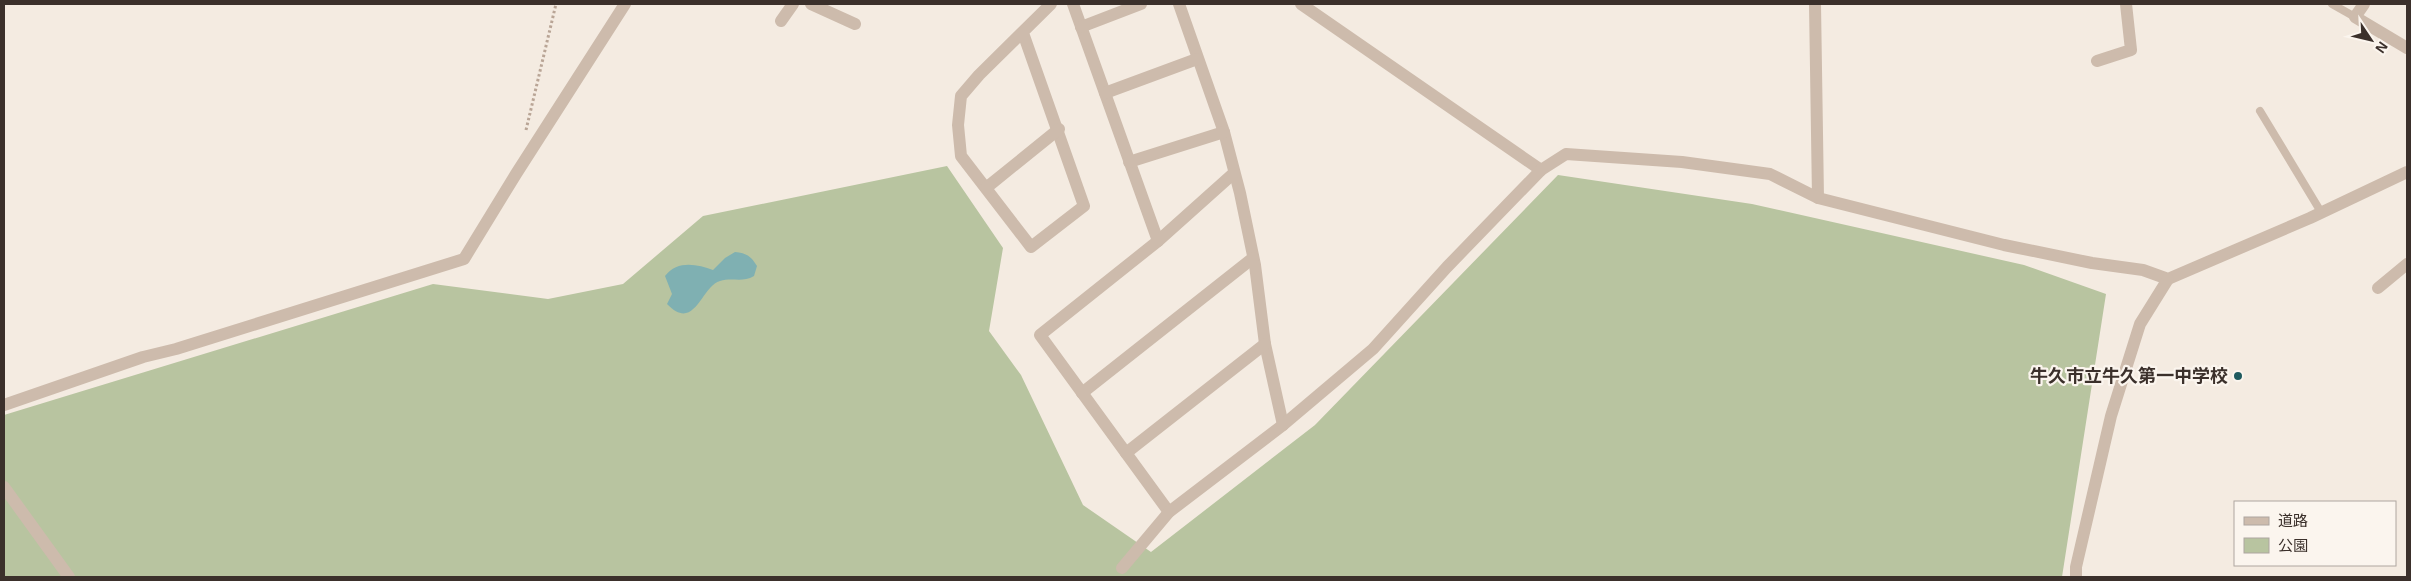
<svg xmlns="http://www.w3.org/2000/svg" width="2411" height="581" viewBox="0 0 2411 581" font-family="Arial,'Noto Sans JP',sans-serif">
  <rect width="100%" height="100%" fill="#f4ebe1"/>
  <path fill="#b8c4a0" d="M947,166L1003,248L989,331L1021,375L1083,505L1151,552L1315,425L1558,175L1752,204L2024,265L2106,294L2062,577H4V415L433,284L548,299L623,284L703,216Z"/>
  <path fill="#7fb0b2" d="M735,252C746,253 751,256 757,266L754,276C742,283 732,277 720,281C701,286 695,333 667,304L672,294L665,276C677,260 697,264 713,270L725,258Z"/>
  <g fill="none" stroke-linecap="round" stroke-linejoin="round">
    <path stroke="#b9a596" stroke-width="3" stroke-dasharray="2.5 2.5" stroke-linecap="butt" d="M526,130L556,4"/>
    <g stroke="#cdbbac" stroke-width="8">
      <path d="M2332,4L2355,17"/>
      <path d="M2260,111L2321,212"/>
    </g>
    <g stroke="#cdbbac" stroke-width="12">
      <path d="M811,4L855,24"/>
      <path d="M1073,4L1158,241"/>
      <path d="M1179,4L1224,132L1240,193L1255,265L1265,344L1283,425"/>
      <path d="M1301,4L1541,170"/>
      <path d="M1815,4L1818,198"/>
      <path d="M2364,4L2355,17L2407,48"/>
      <path d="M781,21L793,4"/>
      <path d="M1081,27L1141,4"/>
      <path d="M1023,33L1084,206L1031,247L961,156L958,125L961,96L979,75L1051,4"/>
      <path d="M2097,61L2131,50L2126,4"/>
      <path d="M1105,93L1197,59"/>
      <path d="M1129,162L1224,132"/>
      <path d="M986,188L1059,129"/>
      <path d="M2378,288L2407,264"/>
      <path d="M1082,393L1253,258"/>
      <path d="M4,405L143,357L176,349L464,259L516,174L625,4"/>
      <path d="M1126,453L1265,344"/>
      <path d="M4,487L69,577"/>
      <path d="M1169,512L1040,335L1158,241L1234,173"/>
      <path d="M1122,568L1169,512L1283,425L1373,349L1447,267L1541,170L1566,154L1682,162L1770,174L1818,198L2004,245L2092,263L2143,270L2168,279L2310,218L2407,172"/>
      <path d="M2076,577V567L2111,416L2140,324L2168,279"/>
    </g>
  </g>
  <circle fill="#1f5a5e" stroke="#fbf5ee" stroke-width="2" cx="2238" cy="376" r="5"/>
  <g text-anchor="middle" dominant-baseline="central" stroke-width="4.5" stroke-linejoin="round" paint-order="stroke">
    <g font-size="18" font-weight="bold" fill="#3b302b" stroke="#fbf5ee" text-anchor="end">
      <text x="2228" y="376">牛久市立牛久第一中学校</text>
    </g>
  </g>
  <rect width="2411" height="581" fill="none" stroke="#3b302b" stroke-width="10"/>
  <rect x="2234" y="501" width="162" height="65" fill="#fbf5ee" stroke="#aea6a0"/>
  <rect x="2244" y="517" width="25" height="8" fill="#cdbbac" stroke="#aea6a0"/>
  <text x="2278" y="526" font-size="15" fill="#3b302b">道路</text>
  <rect x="2244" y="538" width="25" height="15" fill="#b8c4a0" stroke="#aea6a0"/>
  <text x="2278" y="551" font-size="15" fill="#3b302b">公園</text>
  <g transform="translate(2371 40) rotate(125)" stroke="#fbf5ee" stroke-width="4" paint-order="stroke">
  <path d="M0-4L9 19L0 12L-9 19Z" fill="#3b302b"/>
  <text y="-8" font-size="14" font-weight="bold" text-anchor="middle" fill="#3b302b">N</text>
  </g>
</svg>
